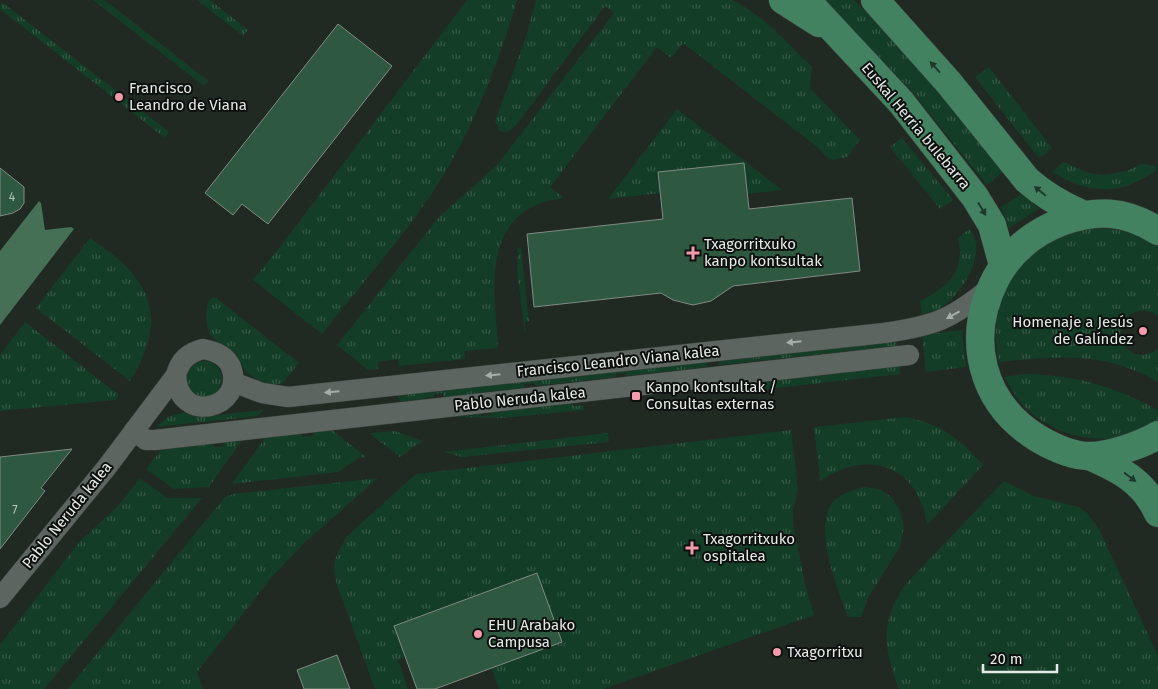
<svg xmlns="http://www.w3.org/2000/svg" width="1158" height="689" viewBox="0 0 1158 689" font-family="'Fira Sans',sans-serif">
  <defs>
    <pattern id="grass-tufts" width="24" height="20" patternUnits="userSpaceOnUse" patternTransform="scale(1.25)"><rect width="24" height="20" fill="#143d27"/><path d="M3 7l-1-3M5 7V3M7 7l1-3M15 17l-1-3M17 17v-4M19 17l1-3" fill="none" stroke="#365946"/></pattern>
  </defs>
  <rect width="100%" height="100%" fill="#212923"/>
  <g fill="url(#grass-tufts)">
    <path d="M93,0H105L208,81L204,86Z"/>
    <path d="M197,0H210L248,30L243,36Z"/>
    <path d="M467,0H517C498,65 474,127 438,184C404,237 360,285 322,334L253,280L283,243Z"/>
    <path d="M536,0H732C764,15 787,43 812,67L810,88L860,140L847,157L830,160L816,146L683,43L671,58L657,47L550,187L564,198C554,200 543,201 534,206C481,233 496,299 498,348L464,351L465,359L399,366L398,359L378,362V369L368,370L337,345L439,217L498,164L614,13L605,6L520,120C514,127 510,134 500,131L495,122L526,37Z"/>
    <path d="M822,0H854L928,76L1004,171L987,185L910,89Z"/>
    <path d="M2,2L169,132L165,138L0,9Z"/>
    <path d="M989,67L1052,148L1039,158L975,77Z"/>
    <path d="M677,109L782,190L747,194L744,163L658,172L660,193L608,199Z"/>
    <path d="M902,138L953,200L940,209L890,147Z"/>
    <path d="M1063,162L1089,173L1104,175L1127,171L1141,164L1156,166V170C1120,197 1089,194 1052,172Z"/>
    <path d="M1023,193L1039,209L1009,228L1001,207Z"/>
    <path d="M1088,228C1115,227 1134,232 1158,243V316C1125,295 1105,344 1136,354C1144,356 1152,354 1158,348V382C1105,351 1058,356 999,362C988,311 1007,262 1055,238C1064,233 1077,231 1088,228Z"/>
    <path d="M969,229C993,252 952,315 922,315L920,301C948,288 966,270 958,238Z"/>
    <path d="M90,238C149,277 171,315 130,381L36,308Z"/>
    <path d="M518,248H521L529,321L525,322L526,333L525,334L517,271Z"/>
    <path d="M211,298H216L299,363L282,384C251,385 248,372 229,351C226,347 221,345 217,342C205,330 203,312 211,298Z"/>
    <path d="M25,322L119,395L115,400L0,411V355Z"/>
    <path d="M962,330L966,367L926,372L922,335Z"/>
    <path d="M896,338L897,346L719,365L718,357Z"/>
    <path d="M706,359L707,367L627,376L626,373L616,374V377L536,386L534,383L524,384V388L444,397L443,393L434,394V397L402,402L398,398L399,394Z"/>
    <circle cx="204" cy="379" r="18"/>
    <path d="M900,366V374L724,394L723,386L756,382L757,385L766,384V381Z"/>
    <path d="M1025,374C1072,375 1112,385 1154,408L1158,411V423C1117,449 1061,442 1026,408C1017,400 1011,388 1004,377Z"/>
    <path d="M572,403L573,406L584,405V410L503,418L454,417L481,413V416L491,415L492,412Z"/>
    <path d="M263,410L258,416L156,427L168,417L181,413L208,416Z"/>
    <path d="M906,417C943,425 958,438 983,465L927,525C919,465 868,448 820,481L814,427Z"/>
    <path d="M332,430L366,457L359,458L338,472L232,484L265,438L302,434L303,437L313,436V432Z"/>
    <path d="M791,430L798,489L793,511V523L805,584L814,615L603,689H499L492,669L562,642L537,573L395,626L405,657L398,660L408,689H375L337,585L334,570L335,559L346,537L416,474Z"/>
    <path d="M395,431L422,441L400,457L369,433Z"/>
    <path d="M608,433L609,442L462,457L444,452Z"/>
    <path d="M242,440L209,487L174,489L146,469L161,450L214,443V447L224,446V442Z"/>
    <path d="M140,478L167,498H202L44,689H0V645L81,540L118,506Z"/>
    <path d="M378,478L304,543L272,577L197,672L203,689H68L225,497L233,494Z"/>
    <path d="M1004,481L1034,496L1079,507L1087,513L1099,529L1158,656V689H899C884,648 879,625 904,586Z"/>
    <path d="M864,487L880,489L892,498L900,511L904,527L900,547L869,596L861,617H848C838,589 810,524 836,499C845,492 854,490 864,487Z"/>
  </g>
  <path fill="#457056" d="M39,201L41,203L45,230L71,227L74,229L0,325V251Z"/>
  <g fill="#2e5940" stroke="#808a83">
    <path d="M338,24L392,66L268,224L242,204L233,215L205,193Z"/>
    <path d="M744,163L749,209L852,198L860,271L733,286L711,301L693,305L673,300L661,293L534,307L527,234L663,219L658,172Z"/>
    <path d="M0,168L24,187V203L20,209L13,213L0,216Z"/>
    <path d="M72,449L41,488L45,491L0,549V457Z"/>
    <path d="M537,573L562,642L435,689H417L394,626Z"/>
    <path d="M337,655L350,689H304L297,670Z"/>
  </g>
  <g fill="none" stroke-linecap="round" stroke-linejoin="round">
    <g stroke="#3f4541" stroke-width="21">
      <g id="street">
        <path d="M233,382L262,393L288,397L884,333C935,326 952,319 992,286"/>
        <path d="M134,431L146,440H155L909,355"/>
        <path d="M0,598L107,467L176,375C180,360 188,353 203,349C215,351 226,355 231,367C247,408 178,427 176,375"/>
      </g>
    </g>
    <g stroke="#3f4541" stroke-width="29">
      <g id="primary">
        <path d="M783,0L819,23"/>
        <path d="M806,0L901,102L975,197L992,225L1003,265"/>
        <path d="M875,0L949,83L1027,180C1044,195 1061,205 1082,214"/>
        <path d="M1158,231C1125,210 1096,209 1061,222C1033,233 1010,252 996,278C965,338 980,403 1039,439C1053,447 1073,456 1089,456C1109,456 1141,445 1158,435"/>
        <path d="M1089,456C1119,469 1144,481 1158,513"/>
      </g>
    </g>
    <use href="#street" stroke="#5c655f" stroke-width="20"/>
    <use href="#primary" stroke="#438261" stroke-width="28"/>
  </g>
  <defs><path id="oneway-solid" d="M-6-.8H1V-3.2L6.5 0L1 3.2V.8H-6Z" transform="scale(1.25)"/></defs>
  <g fill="#20382b">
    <use href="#oneway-solid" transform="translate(935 67) rotate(-132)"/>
    <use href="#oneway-solid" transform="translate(1040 191) rotate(-141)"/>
    <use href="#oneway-solid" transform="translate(982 209) rotate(59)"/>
    <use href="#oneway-solid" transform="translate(1130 477) rotate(37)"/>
  </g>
  <g fill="#a7aea9">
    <use href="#oneway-solid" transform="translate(953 315) rotate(151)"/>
    <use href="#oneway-solid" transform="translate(794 342) rotate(174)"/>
    <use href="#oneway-solid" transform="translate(493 375) rotate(174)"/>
    <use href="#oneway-solid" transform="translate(332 392) rotate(175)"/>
  </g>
  <g fill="#f39aac" stroke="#0d100e" stroke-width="2">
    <circle cx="119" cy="97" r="5"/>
    <path d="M690.5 245.5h5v5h5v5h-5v5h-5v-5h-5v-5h5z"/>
    <circle cx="1143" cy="331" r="5"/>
    <rect x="631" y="391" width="10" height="10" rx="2.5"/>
    <path d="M689.5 540.5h5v5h5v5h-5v5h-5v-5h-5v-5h5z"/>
    <circle cx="478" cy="634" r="5"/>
    <circle cx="777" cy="652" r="5"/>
  </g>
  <g text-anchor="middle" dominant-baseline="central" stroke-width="4" stroke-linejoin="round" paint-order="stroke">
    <g font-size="12" fill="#b7c6bc">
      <text x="12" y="197">4</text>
      <text x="15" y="510">7</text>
    </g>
    <g font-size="15" fill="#e5eae6" stroke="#0d100e" text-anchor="start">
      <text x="129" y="88">Francisco<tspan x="129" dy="17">Leandro de Viana</tspan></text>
      <text x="704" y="244">Txagorritxuko<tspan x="704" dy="17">kanpo kontsultak</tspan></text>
      <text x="1133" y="322" text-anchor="end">Homenaje a Jesús<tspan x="1133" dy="17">de Galíndez</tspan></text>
      <text x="646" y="387">Kanpo kontsultak /<tspan x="646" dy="17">Consultas externas</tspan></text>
      <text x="703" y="539">Txagorritxuko<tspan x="703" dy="17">ospitalea</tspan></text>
      <text x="488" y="625">EHU Arabako<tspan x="488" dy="17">Campusa</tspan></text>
      <text x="787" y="652">Txagorritxu</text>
    </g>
    <g font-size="15" fill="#e5eae6" stroke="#0d100e">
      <text transform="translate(916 126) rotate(50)">Euskal Herria bulebarra</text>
      <text transform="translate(618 361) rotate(-6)">Francisco Leandro Viana kalea</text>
      <text transform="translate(520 399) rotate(-6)">Pablo Neruda kalea</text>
      <text transform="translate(67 515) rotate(-51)">Pablo Neruda kalea</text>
    </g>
  </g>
  <path d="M983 664v8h74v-8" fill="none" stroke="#e5eae6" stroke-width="2.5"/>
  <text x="990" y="664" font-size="15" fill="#e5eae6" stroke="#0d100e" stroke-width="4" paint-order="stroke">20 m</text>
</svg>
